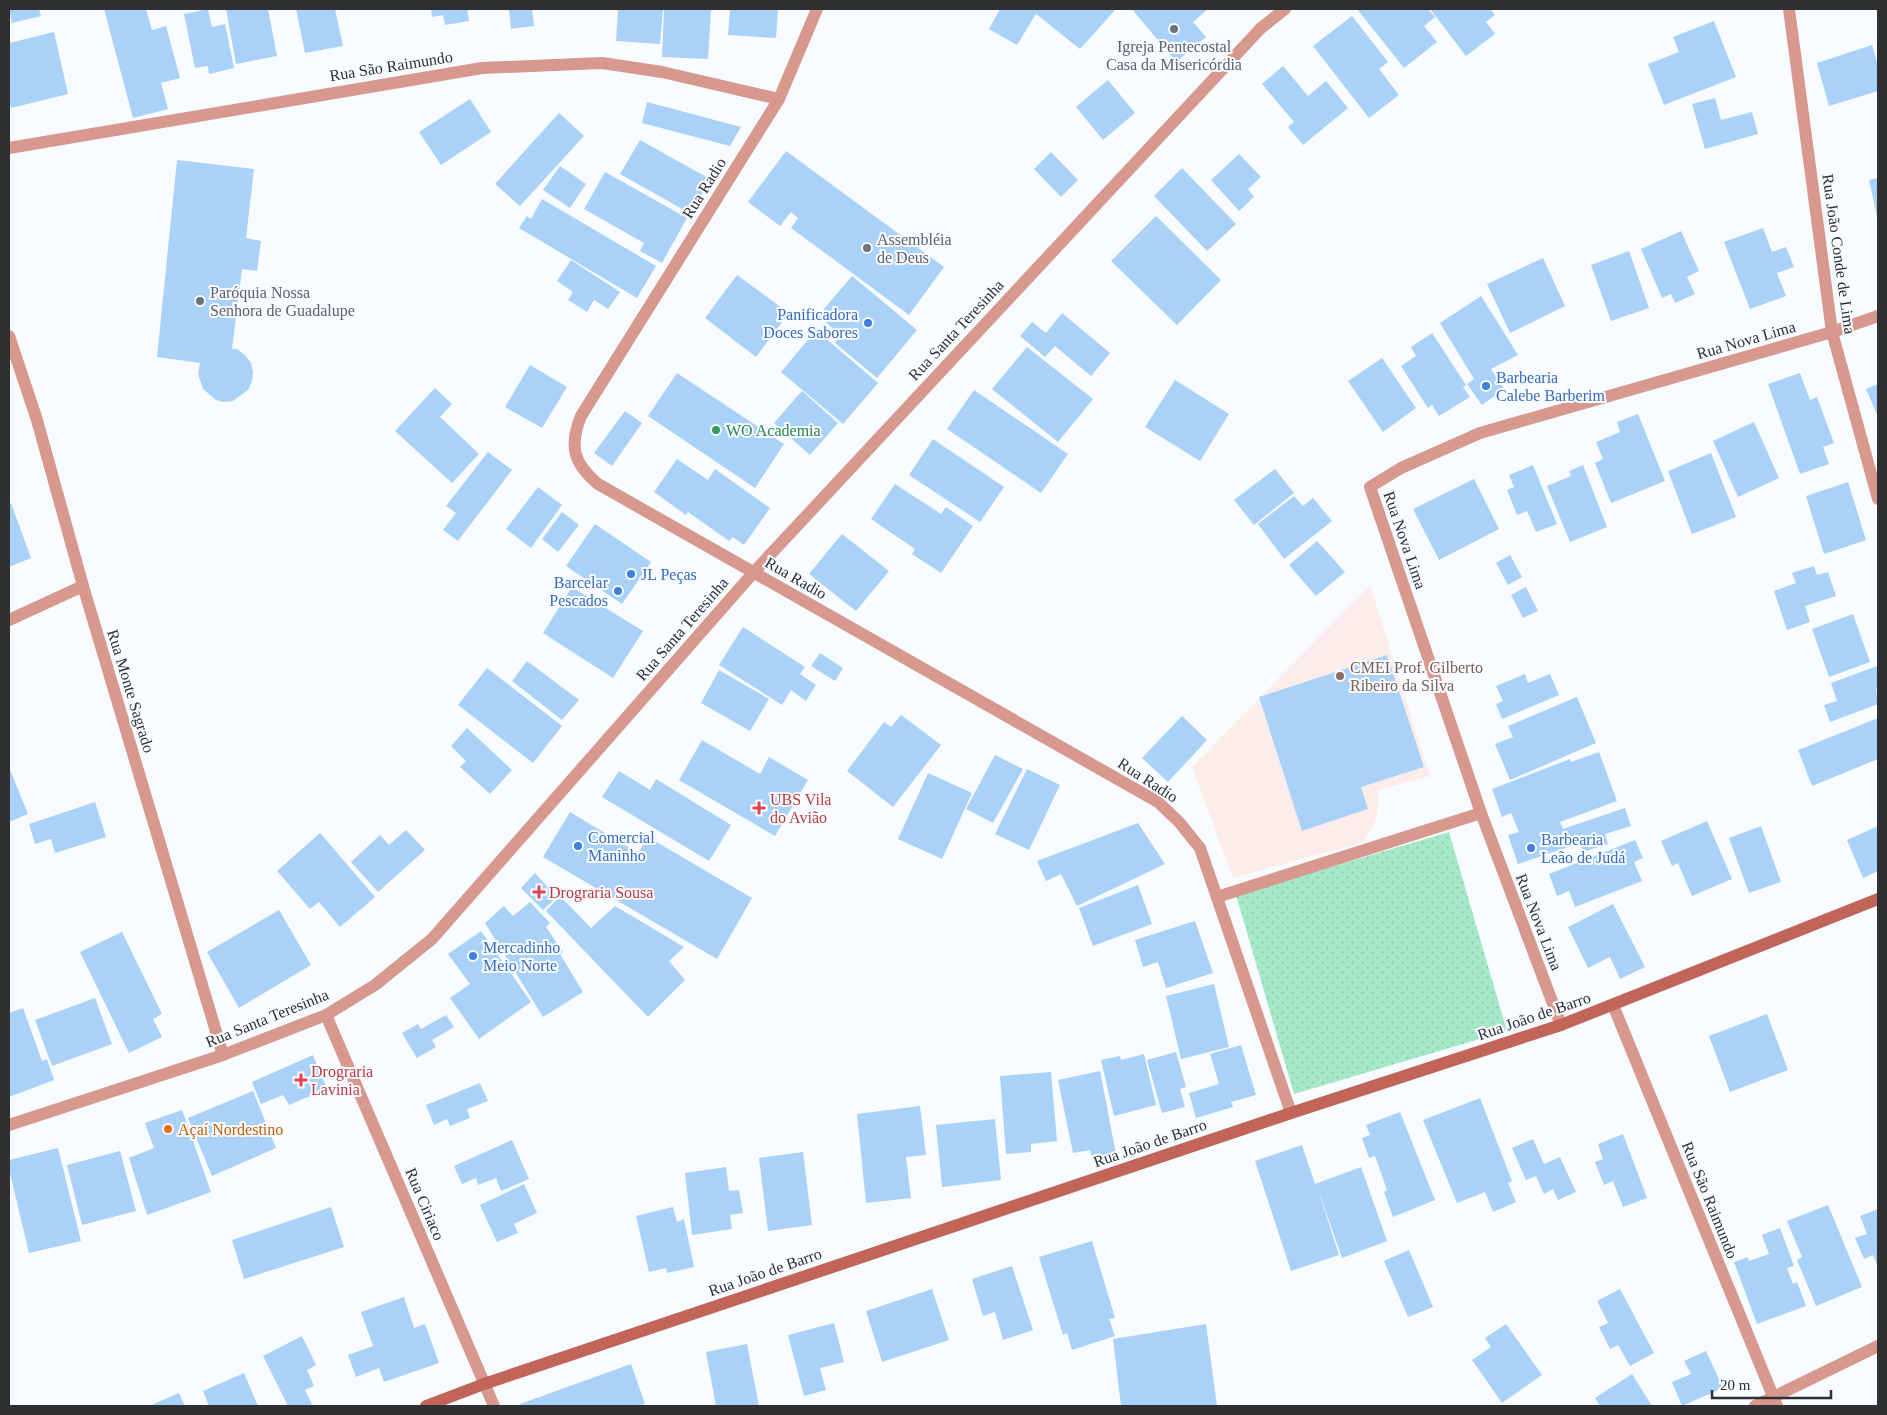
<svg xmlns="http://www.w3.org/2000/svg" width="1887" height="1415" viewBox="0 0 1887 1415" font-family="'Times New Roman',serif">
  <defs>
    <pattern id="green-dots" width="8" height="8" patternUnits="userSpaceOnUse" patternTransform="scale(1.25)"><rect width="8" height="8" fill="#a6e9c8"/><path d="M2 2h.1M6 6h.1" fill="none" stroke="#8fc8ac" stroke-width="1.8" stroke-linecap="round"/></pattern>
  </defs>
  <rect width="100%" height="100%" fill="#f8fbff"/>
  <path fill="#fdedea" d="M1370,585L1430,776L1379,790L1377,818L1364,842L1233,878L1192,767Z"/>
  <path fill="url(#green-dots)" d="M1449,832L1507,1031L1294,1094L1236,895Z"/>
  <g fill="#aad2f9">
    <path d="M9,9H39L41,16L12,23Z"/>
    <path d="M104,9H146L152,30L166,26L180,78L161,83L168,109L133,118Z"/>
    <path d="M208,9L212,27L225,24L234,68L209,74L208,66L195,68L184,14Z"/>
    <path d="M226,9H268L277,56L236,64Z"/>
    <path d="M296,9H335L343,46L305,53Z"/>
    <path d="M431,9H467L469,21L445,25L443,15L432,17Z"/>
    <path d="M509,9H532L534,26L511,29Z"/>
    <path d="M618,9H663L660,44L616,41Z"/>
    <path d="M664,9H711L708,59L662,57Z"/>
    <path d="M730,9H778L776,38L728,35Z"/>
    <path d="M1000,9H1116L1080,49L1036,14L1017,45L989,29Z"/>
    <path d="M1132,9H1208L1193,22L1206,37L1176,62Z"/>
    <path d="M1357,9H1428L1435,17L1424,26L1437,42L1404,68Z"/>
    <path d="M1430,9H1490L1495,15L1486,22L1495,34L1466,56Z"/>
    <path d="M1352,16L1388,62L1379,69L1399,95L1369,118L1313,46Z"/>
    <path d="M1714,21L1736,77L1664,105L1648,64L1679,52L1673,37Z"/>
    <path d="M54,32L68,94L11,108L9,99V43Z"/>
    <path d="M1872,45L1878,65V91L1829,106L1817,63Z"/>
    <path d="M1283,66L1308,96L1326,81L1348,108L1303,145L1288,127L1294,122L1262,84Z"/>
    <path d="M1108,80L1135,113L1103,140L1076,107Z"/>
    <path d="M1715,98L1721,120L1752,112L1758,134L1705,149L1692,104Z"/>
    <path d="M470,99L491,132L441,165L419,132Z"/>
    <path d="M647,102L741,127L730,146L642,123Z"/>
    <path d="M559,113L584,136L520,206L495,184Z"/>
    <path d="M640,140L710,179L691,214L620,174Z"/>
    <path d="M786,151L944,267L909,315L791,228L798,218L791,212L780,226L748,202Z"/>
    <path d="M1051,152L1078,180L1061,197L1034,169Z"/>
    <path d="M1239,154L1261,177L1248,189L1254,197L1239,211L1211,180Z"/>
    <path d="M177,160L254,169L246,238L261,241L257,271L242,269L232,349H237L245,355L251,363L253,372L252,381L248,390L233,401L223,402L216,400L203,389L198,374L200,363L157,357Z"/>
    <path d="M560,166L586,184L570,208L543,190Z"/>
    <path d="M1182,168L1236,224L1207,251L1154,196Z"/>
    <path d="M605,172L687,218L662,263L640,251L644,243L584,209Z"/>
    <path d="M1878,178V216H1877L1869,180Z"/>
    <path d="M542,199L656,266L637,298L519,228L527,216L531,219Z"/>
    <path d="M1156,216L1221,280L1177,325L1111,261Z"/>
    <path d="M1763,228L1772,252L1786,247L1794,267L1777,273L1786,296L1750,309L1724,242Z"/>
    <path d="M1681,231L1699,271L1687,277L1695,294L1675,303L1671,294L1662,298L1641,249Z"/>
    <path d="M1629,251L1649,308L1611,321L1591,265Z"/>
    <path d="M1543,258L1565,306L1510,333L1487,284Z"/>
    <path d="M571,260L620,292L608,309L594,300L587,312L568,300L573,292L557,281Z"/>
    <path d="M737,275L789,313L756,357L705,318Z"/>
    <path d="M852,276L917,330L877,378L835,343L841,335L818,316Z"/>
    <path d="M1481,296L1518,355L1491,369L1504,389L1482,405L1467,384L1474,379L1440,323Z"/>
    <path d="M1062,313L1110,353L1091,376L1055,346L1045,357L1020,336L1032,322L1046,333Z"/>
    <path d="M816,330L878,383L843,424L781,372Z"/>
    <path d="M1432,333L1466,385L1463,387L1470,397L1439,416L1432,405L1428,408L1401,366L1416,356L1411,347Z"/>
    <path d="M1027,347L1093,399L1058,442L992,389Z"/>
    <path d="M1382,358L1416,408L1383,432L1348,381Z"/>
    <path d="M530,365L567,387L542,428L505,407Z"/>
    <path d="M677,373L784,444L755,488L648,416Z"/>
    <path d="M1800,373L1810,400L1817,397L1834,443L1823,447L1829,464L1800,474L1768,384Z"/>
    <path d="M1175,380L1229,414L1200,461L1145,427Z"/>
    <path d="M1878,384V417L1866,389Z"/>
    <path d="M435,388L452,404L440,417L479,454L452,483L395,431Z"/>
    <path d="M974,390L1068,454L1041,493L947,429Z"/>
    <path d="M802,391L838,423L810,455L774,423Z"/>
    <path d="M625,411L642,423L612,466L594,453Z"/>
    <path d="M1638,414L1665,481L1611,503L1595,463L1603,459L1596,442L1620,432L1617,422Z"/>
    <path d="M1754,422L1779,478L1738,497L1713,441Z"/>
    <path d="M933,439L1004,487L980,522L909,475Z"/>
    <path d="M488,452L512,470L458,541L443,530L456,513L446,506Z"/>
    <path d="M1711,453L1736,517L1692,534L1668,471Z"/>
    <path d="M677,459L708,480L715,469L770,508L744,545L733,537L729,541L688,512L686,515L654,492Z"/>
    <path d="M1533,465L1557,524L1536,532L1527,511L1517,515L1507,490L1514,487L1509,475Z"/>
    <path d="M1583,465L1607,527L1570,542L1547,486L1571,476L1569,471Z"/>
    <path d="M1275,469L1294,493L1254,525L1234,500Z"/>
    <path d="M1474,479L1499,529L1439,560L1413,509Z"/>
    <path d="M1848,482L1866,540L1824,554L1806,496Z"/>
    <path d="M895,484L941,514L946,507L973,526L941,573L912,554L915,549L871,519Z"/>
    <path d="M538,487L562,505L531,548L506,529Z"/>
    <path d="M1294,496L1303,506L1313,498L1332,521L1284,559L1258,524Z"/>
    <path d="M11,503L31,558L9,567V504Z"/>
    <path d="M562,512L579,525L558,552L542,539Z"/>
    <path d="M595,524L651,562L622,604L566,566Z"/>
    <path d="M842,534L889,571L856,611L809,574Z"/>
    <path d="M1317,541L1345,572L1316,596L1289,565Z"/>
    <path d="M1510,555L1522,577L1508,585L1496,563Z"/>
    <path d="M1814,566L1817,575L1828,572L1836,596L1805,606L1810,622L1787,630L1774,591L1796,583L1792,573Z"/>
    <path d="M572,587L643,631L613,678L543,633Z"/>
    <path d="M1526,587L1538,611L1523,618L1511,595Z"/>
    <path d="M1853,614L1870,662L1829,677L1812,629Z"/>
    <path d="M743,627L805,667L800,674L816,685L806,701L791,690L782,705L719,665Z"/>
    <path d="M820,653L843,668L835,681L811,666Z"/>
    <path d="M1387,655L1424,767L1361,787L1368,809L1302,831L1259,697Z"/>
    <path d="M527,661L579,700L562,720L512,681Z"/>
    <path d="M1877,666L1878,688L1876,689L1878,704L1830,722L1824,705L1837,701L1831,683Z"/>
    <path d="M487,668L562,726L533,763L458,705Z"/>
    <path d="M719,670L769,699L750,731L701,703Z"/>
    <path d="M1525,674L1528,683L1550,674L1559,695L1502,719L1496,704L1503,701L1496,686Z"/>
    <path d="M1577,697L1596,743L1510,780L1495,744L1513,737L1508,726Z"/>
    <path d="M901,715L941,745L893,807L847,771L884,722L891,727Z"/>
    <path d="M1182,716L1207,740L1168,782L1142,758Z"/>
    <path d="M1878,718V759L1812,786L1798,750Z"/>
    <path d="M467,728L512,770L490,794L460,767L466,761L451,746Z"/>
    <path d="M702,740L760,774L769,757L808,780L775,836L679,780Z"/>
    <path d="M1599,752L1617,801L1560,822L1563,829L1625,808L1631,826L1605,834L1608,844L1583,852L1580,843L1518,864L1508,835L1519,832L1511,813L1502,817L1492,789L1570,759L1571,762Z"/>
    <path d="M995,755L1023,769L993,823L966,809Z"/>
    <path d="M9,767L28,814L9,822Z"/>
    <path d="M1027,769L1060,785L1029,850L995,834Z"/>
    <path d="M619,771L650,790L656,779L731,825L709,861L602,797Z"/>
    <path d="M928,773L972,793L942,859L898,839Z"/>
    <path d="M95,802L106,837L55,853L51,839L35,844L29,824Z"/>
    <path d="M570,812L638,853L648,837L752,898L717,959L543,857Z"/>
    <path d="M1707,821L1732,879L1692,896L1678,863L1672,866L1661,841Z"/>
    <path d="M1138,823L1165,864L1077,906L1061,874L1046,881L1037,861Z"/>
    <path d="M1761,826L1781,882L1749,893L1729,838Z"/>
    <path d="M1878,826V871L1863,878L1847,840Z"/>
    <path d="M406,830L425,850L378,892L351,862L380,835L389,845Z"/>
    <path d="M320,833L375,897L340,927L319,902L310,909L277,871Z"/>
    <path d="M1635,840L1643,858L1634,862L1642,881L1575,907L1569,891L1557,896L1549,874Z"/>
    <path d="M535,873L557,897L543,910L521,888Z"/>
    <path d="M1138,885L1152,924L1093,946L1079,908Z"/>
    <path d="M560,896L591,928L615,906L684,947L669,961L685,980L648,1017L546,911Z"/>
    <path d="M530,902L550,923L546,927L563,952L560,954L583,992L543,1017L485,923L504,906L513,916Z"/>
    <path d="M1613,904L1645,967L1620,979L1610,957L1588,968L1568,927Z"/>
    <path d="M279,910L311,965L239,1008L207,952Z"/>
    <path d="M1195,921L1213,973L1166,988L1158,962L1143,967L1135,940Z"/>
    <path d="M481,931L531,1002L479,1039L450,998L470,984L448,954Z"/>
    <path d="M122,932L162,1014L153,1019L162,1037L129,1053L80,952Z"/>
    <path d="M1214,984L1229,1047L1181,1059L1166,996Z"/>
    <path d="M95,998L112,1044L52,1066L35,1020Z"/>
    <path d="M23,1008L42,1061L47,1059L54,1080L9,1097V1013Z"/>
    <path d="M1767,1014L1788,1070L1730,1092L1709,1036Z"/>
    <path d="M446,1015L454,1027L432,1040L436,1047L417,1058L402,1033L418,1024L421,1029Z"/>
    <path d="M1241,1045L1256,1095L1231,1102L1233,1107L1196,1118L1189,1093L1219,1084L1210,1054Z"/>
    <path d="M1176,1052L1186,1087L1180,1089L1185,1107L1162,1113L1147,1060Z"/>
    <path d="M1144,1054L1156,1105L1114,1116L1101,1060L1120,1056L1121,1060Z"/>
    <path d="M313,1055L327,1089L289,1105L283,1095L261,1104L252,1082Z"/>
    <path d="M1100,1071L1116,1154L1092,1158L1090,1150L1073,1153L1058,1080Z"/>
    <path d="M1051,1072L1057,1141L1031,1144V1152L1006,1154L1000,1076Z"/>
    <path d="M480,1083L488,1101L467,1109L470,1118L450,1126L447,1119L434,1125L426,1105Z"/>
    <path d="M253,1091L276,1148L212,1176L188,1118Z"/>
    <path d="M1480,1098L1512,1181L1508,1183L1516,1202L1493,1212L1485,1192L1457,1203L1423,1120Z"/>
    <path d="M920,1106L926,1155L906,1157L911,1198L866,1203L857,1114Z"/>
    <path d="M182,1110L211,1192L147,1215L129,1158L154,1148L145,1123Z"/>
    <path d="M1400,1112L1435,1200L1393,1217L1384,1192L1387,1190L1375,1156L1369,1158L1362,1138L1370,1135L1366,1125Z"/>
    <path d="M995,1119L1001,1180L942,1187L936,1125Z"/>
    <path d="M1623,1134L1647,1198L1623,1207L1613,1181L1604,1185L1595,1162L1603,1159L1598,1144Z"/>
    <path d="M1533,1139L1544,1164L1560,1157L1576,1192L1558,1200L1553,1189L1544,1194L1536,1176L1526,1180L1512,1148Z"/>
    <path d="M512,1140L529,1179L501,1191L496,1178L478,1185L476,1178L462,1184L454,1166Z"/>
    <path d="M1302,1145L1315,1184L1361,1167L1387,1241L1342,1258L1317,1186L1339,1255L1291,1271L1255,1161Z"/>
    <path d="M58,1148L81,1241L29,1253L9,1169V1160Z"/>
    <path d="M120,1151L136,1211L82,1225L67,1165Z"/>
    <path d="M803,1152L812,1225L768,1231L759,1158Z"/>
    <path d="M726,1167L729,1191L739,1190L743,1213L730,1215L732,1229L692,1235L685,1173Z"/>
    <path d="M524,1184L537,1213L514,1224L518,1233L497,1242L480,1205Z"/>
    <path d="M1828,1205L1862,1287L1816,1306L1797,1260L1802,1257L1787,1221Z"/>
    <path d="M331,1207L344,1247L244,1279L232,1240Z"/>
    <path d="M673,1207L677,1222L684,1219L694,1267L667,1273L666,1268L649,1272L636,1216Z"/>
    <path d="M1878,1209V1267L1873,1255L1864,1259L1855,1238L1867,1234L1860,1216Z"/>
    <path d="M1780,1228L1794,1266L1787,1268L1793,1284L1797,1282L1806,1306L1757,1324L1734,1262L1748,1257L1749,1261L1769,1254L1762,1235Z"/>
    <path d="M1092,1241L1115,1318L1109,1319L1115,1336L1072,1350L1067,1333L1063,1335L1039,1257Z"/>
    <path d="M1409,1250L1433,1307L1408,1317L1384,1261Z"/>
    <path d="M1012,1266L1033,1330L1003,1340L995,1312L983,1316L972,1279Z"/>
    <path d="M932,1289L949,1340L882,1362L866,1311Z"/>
    <path d="M1620,1289L1654,1353L1630,1366L1618,1345L1610,1349L1599,1327L1608,1323L1597,1301Z"/>
    <path d="M404,1297L414,1328L425,1324L439,1363L384,1382L379,1368L356,1377L348,1355L373,1346L361,1312Z"/>
    <path d="M834,1323L844,1362L820,1368L826,1390L804,1396L788,1335Z"/>
    <path d="M1206,1324L1217,1406H1121L1113,1339Z"/>
    <path d="M1506,1324L1542,1375L1502,1403L1472,1360L1491,1347L1485,1338Z"/>
    <path d="M302,1336L316,1365L307,1370L314,1386L305,1390L312,1404L308,1406H288L263,1356Z"/>
    <path d="M747,1344L759,1406H716L706,1352Z"/>
    <path d="M1706,1351L1723,1388L1682,1406L1672,1382L1691,1374L1684,1361Z"/>
    <path d="M631,1364L645,1404L639,1406H521L520,1404Z"/>
    <path d="M244,1373L258,1406H209L203,1391Z"/>
    <path d="M1632,1374L1652,1406H1600L1595,1398Z"/>
    <path d="M179,1393L185,1406H149Z"/>
  </g>
  <g fill="none" stroke-linecap="round" stroke-linejoin="round">
    <g stroke="#d7988d" stroke-width="12">
      <path d="M817,9L779,99L581,416C569,446 573,463 598,484L1158,802L1179,822L1200,848L1291,1113"/>
      <path d="M1789,9L1832,332L1878,499"/>
      <path d="M9,148L482,68L602,63L662,72L779,99"/>
      <path d="M9,336L37,420L83,586L223,1055"/>
      <path d="M9,620L83,586"/>
      <path d="M1217,897L1481,813"/>
      <path d="M1613,1005L1777,1406"/>
      <path d="M326,1015L494,1406"/>
      <path d="M1561,1025L1481,813L1370,487L1401,468L1480,433L1832,332L1878,316"/>
      <path d="M9,1125L223,1055L326,1015L375,985L432,939L754,572L1261,28L1285,9"/>
      <path d="M1755,1406L1878,1346"/>
    </g>
    <path stroke="#c06558" stroke-width="12" d="M426,1406L484,1384L1291,1113L1561,1025L1878,899"/>
  </g>
  <g fill="#6b7280" stroke="#f8fbff" stroke-width="2">
    <circle cx="1174" cy="29" r="5"/>
    <circle cx="867" cy="248" r="5"/>
    <circle cx="200" cy="301" r="5"/>
  </g>
  <g fill="#3f7fe0" stroke="#f8fbff" stroke-width="2">
    <circle cx="868" cy="323" r="5"/>
    <circle cx="1486" cy="386" r="5"/>
    <circle cx="631" cy="574" r="5"/>
    <circle cx="618" cy="591" r="5"/>
    <circle cx="578" cy="846" r="5"/>
    <circle cx="1531" cy="848" r="5"/>
    <circle cx="473" cy="956" r="5"/>
  </g>
  <circle fill="#2e9e5b" stroke="#f8fbff" stroke-width="2" cx="716" cy="430" r="5"/>
  <circle fill="#8d6e63" stroke="#f8fbff" stroke-width="2" cx="1340" cy="676" r="5"/>
  <g fill="#e0444e" stroke="#f8fbff" stroke-width="2">
    <path d="M756.5 800.5h5v5h5v5h-5v5h-5v-5h-5v-5h5z"/>
    <path d="M536.5 884.5h5v5h5v5h-5v5h-5v-5h-5v-5h5z"/>
    <path d="M298.5 1072.5h5v5h5v5h-5v5h-5v-5h-5v-5h5z"/>
  </g>
  <circle fill="#e8710a" stroke="#f8fbff" stroke-width="2" cx="168" cy="1129" r="5"/>
  <g text-anchor="middle" dominant-baseline="central" stroke-width="4" stroke-linejoin="round" paint-order="stroke">
    <g font-size="16" fill="#5b616d" stroke="#f8fbff" text-anchor="start">
      <text x="1174" y="46" text-anchor="middle">Igreja Pentecostal<tspan x="1174" dy="18">Casa da Misericórdia</tspan></text>
      <text x="877" y="239">Assembléia<tspan x="877" dy="18">de Deus</tspan></text>
      <text x="210" y="292">Paróquia Nossa<tspan x="210" dy="18">Senhora de Guadalupe</tspan></text>
    </g>
    <g font-size="16" fill="#2e3032" stroke="#f8fbff">
      <text transform="translate(391 66) rotate(-9)">Rua São Raimundo</text>
      <text transform="translate(704 188) rotate(-58)">Rua Radio</text>
      <text transform="translate(1839 254) rotate(82)">Rua João Conde de Lima</text>
      <text transform="translate(956 330) rotate(-47)">Rua Santa Teresinha</text>
      <text transform="translate(1746 340) rotate(-16)">Rua Nova Lima</text>
      <text transform="translate(1405 540) rotate(71)">Rua Nova Lima</text>
      <text transform="translate(796 578) rotate(30)">Rua Radio</text>
      <text transform="translate(682 629) rotate(-49)">Rua Santa Teresinha</text>
      <text transform="translate(131 691) rotate(73)">Rua Monte Sagrado</text>
      <text transform="translate(1148 780) rotate(33)">Rua Radio</text>
      <text transform="translate(1539 922) rotate(69)">Rua Nova Lima</text>
      <text transform="translate(1534 1016) rotate(-19)">Rua João de Barro</text>
      <text transform="translate(267 1018) rotate(-22)">Rua Santa Teresinha</text>
      <text transform="translate(1150 1143) rotate(-19)">Rua João de Barro</text>
      <text transform="translate(1710 1200) rotate(68)">Rua São Raimundo</text>
      <text transform="translate(425 1204) rotate(67)">Rua Ciriaco</text>
      <text transform="translate(765 1272) rotate(-19)">Rua João de Barro</text>
    </g>
    <g font-size="16" fill="#366cbe" stroke="#f8fbff" text-anchor="start">
      <text x="858" y="314" text-anchor="end">Panificadora<tspan x="858" dy="18">Doces Sabores</tspan></text>
      <text x="1496" y="377">Barbearia<tspan x="1496" dy="18">Calebe Barberim</tspan></text>
      <text x="641" y="574">JL Peças</text>
      <text x="608" y="582" text-anchor="end">Barcelar<tspan x="608" dy="18">Pescados</tspan></text>
      <text x="588" y="837">Comercial<tspan x="588" dy="18">Maninho</tspan></text>
      <text x="1541" y="839">Barbearia<tspan x="1541" dy="18">Leão de Judá</tspan></text>
      <text x="483" y="947">Mercadinho<tspan x="483" dy="18">Meio Norte</tspan></text>
    </g>
    <g font-size="16" fill="#27864d" stroke="#f8fbff" text-anchor="start">
      <text x="726" y="430">WO Academia</text>
    </g>
    <g font-size="16" fill="#785e54" stroke="#f8fbff" text-anchor="start">
      <text x="1350" y="667">CMEI Prof. Gilberto<tspan x="1350" dy="18">Ribeiro da Silva</tspan></text>
    </g>
    <g font-size="16" fill="#be3a42" stroke="#f8fbff" text-anchor="start">
      <text x="770" y="799">UBS Vila<tspan x="770" dy="18">do Avião</tspan></text>
      <text x="549" y="892">Drograria Sousa</text>
      <text x="311" y="1071">Drograria<tspan x="311" dy="18">Lavinia</tspan></text>
    </g>
    <g font-size="16" fill="#c56008" stroke="#f8fbff" text-anchor="start">
      <text x="178" y="1129">Açaí Nordestino</text>
    </g>
  </g>
  <rect width="1887" height="1415" fill="none" stroke="#2e3032" stroke-width="20"/>
  <path d="M1712 1390v8h119v-8" fill="none" stroke="#2e3032" stroke-width="2.5"/>
  <text x="1720" y="1390" font-size="15" fill="#2e3032" stroke="#f8fbff" stroke-width="4" paint-order="stroke">20 m</text>
</svg>
